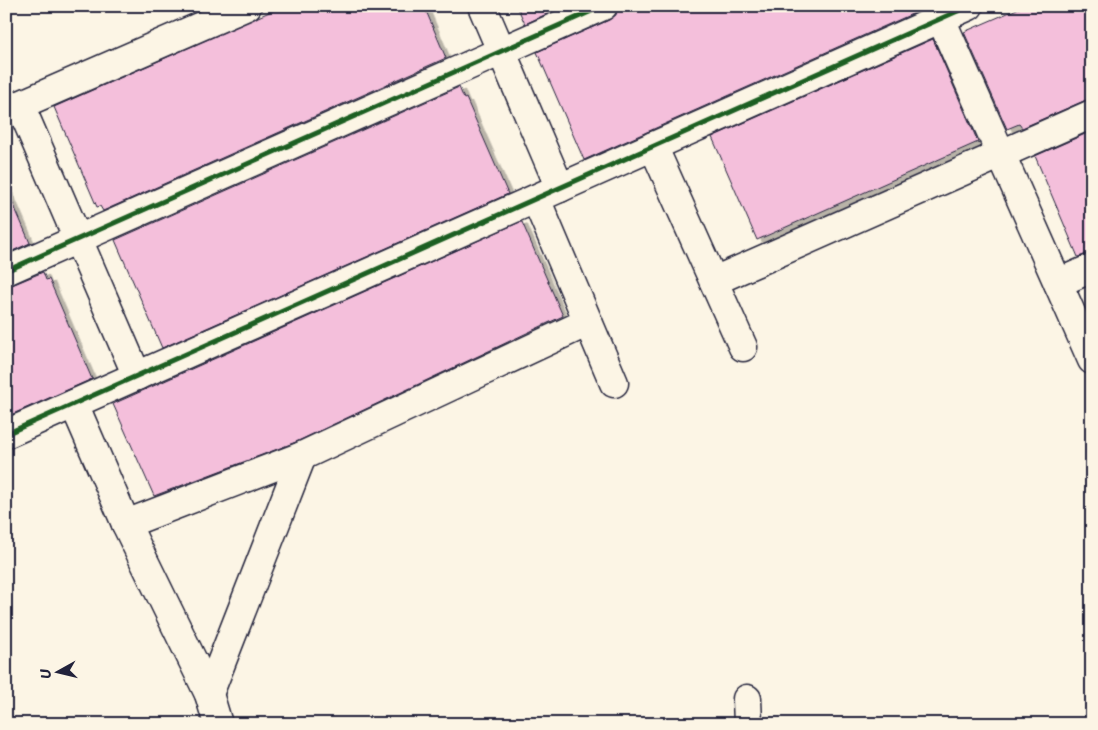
<svg xmlns="http://www.w3.org/2000/svg" width="1098" height="730" viewBox="0 0 1098 730" font-family="Sriracha,sans-serif">
  <defs>
    <filter id="shadow"><feDropShadow dx="5.5" dy="3" stdDeviation="0" flood-color="#0004"/></filter>
  </defs>
  <rect width="100%" height="100%" fill="#fcf5e5"/>
  <filter id="ink" filterUnits="userSpaceOnUse"><feTurbulence type="fractalNoise" baseFrequency=".02" numOctaves="2"/><feDisplacementMap in="SourceGraphic" scale="10" xChannelSelector="R" yChannelSelector="G"/><feConvolveMatrix kernelMatrix="1 2 1 2 8 2 1 2 1" color-interpolation-filters="sRGB"/></filter>
  <g filter="url(#ink)">
    <g fill="#f4bfdb" stroke="#22223b" filter="url(#shadow)">
      <path d="M283,6H424L446,58L103,211L100,206L97,207L54,107Z"/>
      <path d="M517,6H564L525,24Z"/>
      <path d="M618,6H930L584,160L537,52L609,20L616,15Z"/>
      <path d="M1024,6H1092V99L1086,100L1022,128L1019,124L1007,129L964,32Z"/>
      <path d="M933,39L978,142L757,240L712,137Z"/>
      <path d="M459,87L464,99L466,98L508,194L162,348L115,240Z"/>
      <path d="M1092,131V253L1078,257L1035,156Z"/>
      <path d="M6,187L30,243L6,254Z"/>
      <path d="M520,222H522L563,316L296,442L154,496L113,404Z"/>
      <path d="M43,272L46,280L49,279L92,379L6,417V286L12,285Z"/>
    </g>
    <g fill="none" stroke-linecap="round" stroke-linejoin="round">
      <g stroke="#22223b" stroke-width="31">
        <g id="minor">
          <path d="M482,6L560,188"/>
          <path d="M941,19L1092,360"/>
          <path d="M20,105L137,376"/>
          <path d="M6,111L247,6"/>
          <path d="M653,146L743,347"/>
          <path d="M536,199L614,383"/>
          <path d="M6,271L603,6"/>
          <path d="M714,281L1092,114"/>
          <path d="M1058,283L1092,268"/>
          <path d="M74,404L126,524L209,694L218,724"/>
          <path d="M6,434L969,6"/>
          <path d="M126,524L302,456L588,322"/>
          <path d="M209,694L302,456"/>
          <path d="M747,699L748,724"/>
        </g>
      </g>
      <use href="#minor" stroke="#fcf5e5" stroke-width="28"/>
      <g stroke="#fcf5e5" stroke-width="8">
        <g id="cycleway">
          <path d="M6,271L603,6"/>
          <path d="M6,434L969,6"/>
        </g>
      </g>
      <use href="#cycleway" stroke="#1b5e20" stroke-width="5"/>
    </g>
  </g>
  <rect width="1098" height="730" fill="none" stroke="#fcf5e5" stroke-width="25"/>
  <rect x="12" y="12" width="1073" height="705" fill="none" stroke="#22223b" stroke-width="2" filter="url(#ink)"/>
  <g transform="translate(58 672) rotate(262)" stroke="#fcf5e5" stroke-width="4" paint-order="stroke">
  <path d="M0-4L9 19L0 12L-9 19Z" fill="#22223b"/>
  <text y="-8" font-size="14" font-weight="bold" text-anchor="middle" fill="#22223b">U</text>
  </g>
</svg>
